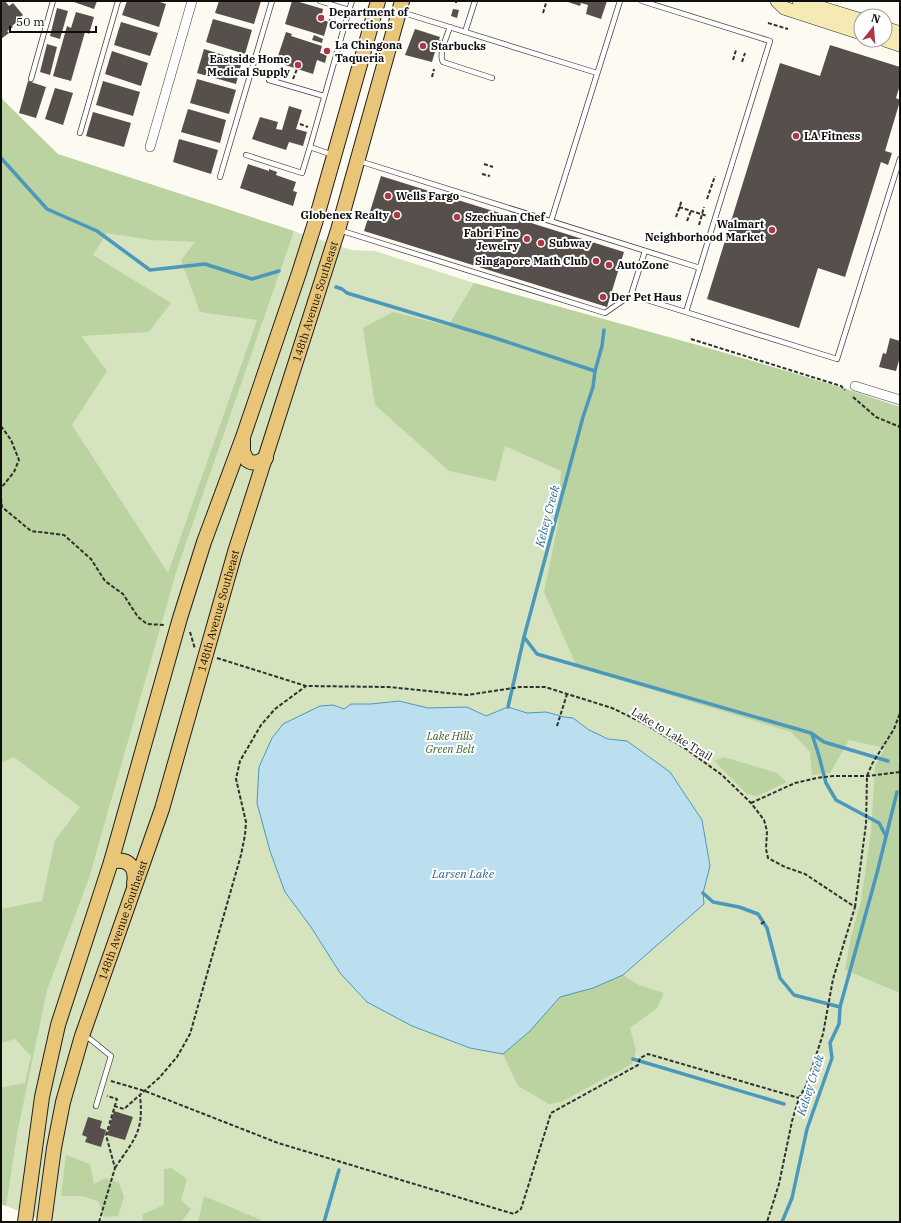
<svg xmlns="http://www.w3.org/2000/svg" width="901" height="1223" viewBox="0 0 901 1223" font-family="'IBM Plex Serif',serif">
  <rect width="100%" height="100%" fill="#fdfaf2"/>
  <path fill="#d5e4bf" d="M1,136L352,250L375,251L474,283L731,355L848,389L900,407V755L898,761L900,762V1222H47L1,1204Z"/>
  <g fill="#bad3a0" fill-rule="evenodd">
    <path d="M1,94L3,100L58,154L294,231L177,569L89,878L47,990L17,1134L6,1206L1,1204V1087H4L25,1083L31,1056L15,1039L1,1043V909L42,901L55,840L80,807L14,757L1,763ZM107,233L151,240L195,242L181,260L200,312L257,320L168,573L72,425L107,371L81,336L149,332L171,303L93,255Z"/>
    <path d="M474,283C616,323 760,360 900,407V755L898,761L900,762V993L845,970L851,937L861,901L871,832L875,766L885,748L849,740L830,773L812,775L810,752L791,732L577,667L544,592L558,524L561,471L505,446L496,481L449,471L375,405L363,328L393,312L448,326Z"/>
    <path d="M724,757L777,773L787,782L757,796L747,794L714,761Z"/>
    <path d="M623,975L639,985L664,993L657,1008L630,1028L636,1051L632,1064L561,1102L549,1104L518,1086L503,1054L530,1031L560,997L593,988Z"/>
    <path d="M66,1155L90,1164L94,1184L105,1178L119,1183L124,1197L118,1216L104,1217L98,1201L82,1196H61Z"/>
    <path d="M171,1168L187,1179L181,1200L191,1209L181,1222H142L143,1214L164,1205V1169Z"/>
    <path d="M204,1196L261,1220L260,1222H198Z"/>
  </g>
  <path fill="#bcdfef" stroke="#4c98bd" d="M399,701L428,708L467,707L486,716L508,707L527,713L546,712L564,717L573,718L589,730L608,739L627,741L670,772L702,820L710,866L703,893L704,904L623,975L593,988L560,997L530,1031L503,1054L470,1048L412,1026L367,1002L340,973L311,927L285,892L270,851L257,803L259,767L272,738L283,724L320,706L333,705L344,709L351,704H371Z"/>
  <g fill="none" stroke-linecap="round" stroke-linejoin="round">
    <g stroke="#4c98bd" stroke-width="3.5">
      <path d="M1,158L47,209L97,231L150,270L205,264L252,279L279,271"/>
      <path d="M336,287L342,289L347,293L492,337L595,371"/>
      <path d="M524,637L537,654L811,733L824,742L888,761"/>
      <path d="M508,707L524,637L583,417L593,387L595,371L602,346L604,330"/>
      <path d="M812,734L819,756L826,783L836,800L879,823L886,836"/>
      <path d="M703,893L713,902L739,907L758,914L767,928L780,978L794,995L840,1007L839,1024L830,1043L832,1058L807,1129L792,1198L782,1222"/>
      <path d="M840,1007L877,873L897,792"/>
      <path d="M633,1059L784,1104"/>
      <path d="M324,1222L339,1170"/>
    </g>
  </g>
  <g fill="#564f4c">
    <path d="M1,1H5L9,6L13,3L23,15L17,20L18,21L12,26L13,27L7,31L9,33L1,39Z"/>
    <path d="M71,1H97L94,9Z"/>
    <path d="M127,1H157L166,4L159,27L122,15Z"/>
    <path d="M219,1H261L254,24L215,13Z"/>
    <path d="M292,1H296L323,9L322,15L325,16L324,20L328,22L324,36L285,24Z"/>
    <path d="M565,1H607L601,19L586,14L588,5L581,3L580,6Z"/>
    <path d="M57,8L68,11L60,39L50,36Z"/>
    <path d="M453,9L459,10L457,18L451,16Z"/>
    <path d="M76,12L94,17L89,34L85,32L71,81L53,76L67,26L71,28Z"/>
    <path d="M213,19L252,30L245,54L206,42Z"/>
    <path d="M121,22L158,33L150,56L114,45Z"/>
    <path d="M415,29L440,37L439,40H441L439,46L437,45L432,62L405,55Z"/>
    <path d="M286,32L292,34L291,36L322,46L320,53L327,55L325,63L317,60L313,74L276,62Z"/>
    <path d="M314,35L323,39L322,43L312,40Z"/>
    <path d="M47,44L57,47L50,75L40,72Z"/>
    <path d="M830,45L900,67V85L896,98L900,100V101L885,151L892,153L888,165L881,162L845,277L818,268L799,328L707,299L780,63L820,76Z"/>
    <path d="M204,49L242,61L236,84L197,73Z"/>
    <path d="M112,51L148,63L141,86L105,74Z"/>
    <path d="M197,79L236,90L229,114L190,103Z"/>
    <path d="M28,81L46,87L36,118L19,113Z"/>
    <path d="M103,81L140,92L133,116L96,105Z"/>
    <path d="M55,88L73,93L63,125L45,119Z"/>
    <path d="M289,106L302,110L296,129L307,132L303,146L289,142L286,150L252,139L260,117L278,122L276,129L282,130Z"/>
    <path d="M188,109L226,120L220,143L181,132Z"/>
    <path d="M93,112L131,123L124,147L86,136Z"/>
    <path d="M179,139L218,150L211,174L173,162Z"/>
    <path d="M248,164L269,171V169L277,172L276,175L296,182L293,191L297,192L293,206L240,188Z"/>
    <path d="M381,176L624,252L607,307L364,231Z"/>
    <path d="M890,338L900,341V357L896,371L879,367L883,353L886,354Z"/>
    <path d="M114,1111L133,1117L125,1140L107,1135Z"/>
    <path d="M88,1117L102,1121L100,1128L106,1130L101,1147L85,1142L87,1137L82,1135Z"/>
  </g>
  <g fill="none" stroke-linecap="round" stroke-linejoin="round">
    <g stroke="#414141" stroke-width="6">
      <g id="lane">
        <path d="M320,1L349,10L352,1"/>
        <path d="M642,1L770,41L686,312"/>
        <path d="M401,12L597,73"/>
        <path d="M450,27C447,36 438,55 443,62L492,78"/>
        <path d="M465,32L475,1"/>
        <path d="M31,79L53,1"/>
        <path d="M269,80L324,96"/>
        <path d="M80,133L118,1"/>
        <path d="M310,147L349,10L372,17"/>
        <path d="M246,155L302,173L310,147L333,155"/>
        <path d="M359,161L700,268"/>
        <path d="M220,177L272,1"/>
        <path d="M551,221L620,1"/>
        <path d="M339,230L605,313L631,295L837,359L900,159"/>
        <path d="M631,295L645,251"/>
        <path d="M83,1036L90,1039L111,1056L96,1106"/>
      </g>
    </g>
    <g stroke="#414141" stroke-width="10">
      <g id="street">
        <path d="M150,147L192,1"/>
        <path d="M855,386L900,400"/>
      </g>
    </g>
    <g stroke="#303030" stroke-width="14">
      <g id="secondary">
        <path d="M777,1L784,8L861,33"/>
        <path d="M799,1L861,20"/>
        <path d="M885,28L900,33"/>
        <path d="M885,40L900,45"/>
      </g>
    </g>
    <g stroke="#1f1f1f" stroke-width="16">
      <g id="primary">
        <path d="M243,440V452L247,460C254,465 259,462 266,458"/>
        <path d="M111,862C128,857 137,867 134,884"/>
        <path d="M25,1222L42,1097L58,1025L111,862L180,618L204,542L243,437L299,273L315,223L378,1"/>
        <path id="s1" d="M44,1222L54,1148L63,1102L82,1036L162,809L235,552L338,230L402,1"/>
      </g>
    </g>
    <g stroke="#303030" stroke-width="2" stroke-dasharray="4 2" stroke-linecap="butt">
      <path d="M456,3V1"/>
      <path d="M543,13L546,3"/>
      <path d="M329,20L337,23"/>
      <path d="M768,23L788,29"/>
      <path d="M733,60L736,50"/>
      <path d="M742,62L745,53"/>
      <path d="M432,77L434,69"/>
      <path d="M293,79L297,69"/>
      <path d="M300,124L308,127"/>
      <path d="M484,164L493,167"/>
      <path d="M482,174L490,176"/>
      <path d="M707,199L715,176"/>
      <path d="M679,207L707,216"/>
      <path d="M676,217L682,200"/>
      <path d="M687,221L691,211"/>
      <path d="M699,225L704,207"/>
      <path d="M622,263L633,266"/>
      <path d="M691,339L841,386L845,390"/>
      <path d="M853,397L876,417L900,427"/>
      <path d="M1,426L11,440L19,460L14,472L1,488"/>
      <path d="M1,498L2,507L31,531L64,535L91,559L105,581L123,594L138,617L147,624L165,625"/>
      <path d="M190,632L195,649"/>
      <path d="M217,658L306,686L389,687L467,695L520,687H545L612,708L645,724L686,749L722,775L751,803L764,820L767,831L766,849L768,858L785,867L805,874L855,907L833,979L823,1034L813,1065L806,1086L799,1098L792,1121L779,1184L767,1222"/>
      <path d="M557,726L567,694"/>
      <path d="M751,803L795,783L817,778L833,776H867L900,772"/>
      <path d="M855,907L866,824L867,776L872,764L894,729L900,713"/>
      <path d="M761,924L765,921"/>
      <path d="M111,1081L145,1091L278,1143L514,1214L521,1209L551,1113L638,1065L640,1058L648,1054L799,1098"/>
      <path d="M114,1106L124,1109L159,1078L177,1057L190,1034L241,855L245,835L246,822L236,779L240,761L261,725L275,709L306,686"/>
      <path d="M115,1168C134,1139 144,1133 140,1096"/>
      <path d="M99,1222L115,1168L106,1135L117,1099L107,1096"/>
    </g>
    <use href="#lane" stroke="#fff" stroke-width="4.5"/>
    <use href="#street" stroke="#fff" stroke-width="9"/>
    <use href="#secondary" stroke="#f5eab4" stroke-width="13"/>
    <use href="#primary" stroke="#e8c577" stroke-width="14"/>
  </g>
  <g fill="#ae3745" stroke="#fff" stroke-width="1.5">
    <circle cx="321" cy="18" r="4"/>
    <circle cx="423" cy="46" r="4"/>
    <circle cx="327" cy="51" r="4"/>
    <circle cx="298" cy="65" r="4"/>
    <circle cx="796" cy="136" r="4"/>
    <circle cx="388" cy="196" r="4"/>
    <circle cx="397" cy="215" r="4"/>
    <circle cx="457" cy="217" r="4"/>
    <circle cx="772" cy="230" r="4"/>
    <circle cx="527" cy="239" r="4"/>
    <circle cx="541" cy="243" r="4"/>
    <circle cx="596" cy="261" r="4"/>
    <circle cx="609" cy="265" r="4"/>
    <circle cx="603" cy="297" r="4"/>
  </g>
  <g text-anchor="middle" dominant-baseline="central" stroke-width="4" stroke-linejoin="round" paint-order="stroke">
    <g font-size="11" font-weight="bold" fill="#0e0e0e" stroke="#fff" text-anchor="start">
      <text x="329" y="12">Department of<tspan x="329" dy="13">Corrections</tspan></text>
      <text x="335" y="45">La Chingona<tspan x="335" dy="13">Taqueria</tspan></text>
      <text x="431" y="46">Starbucks</text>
      <text x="290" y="59" text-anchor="end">Eastside Home<tspan x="290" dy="13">Medical Supply</tspan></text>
      <text x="804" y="136">LA Fitness</text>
      <text x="396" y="196">Wells Fargo</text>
      <text x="389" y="215" text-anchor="end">Globenex Realty</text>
      <text x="465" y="217">Szechuan Chef</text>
      <text x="764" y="224" text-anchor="end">Walmart<tspan x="764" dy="13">Neighborhood Market</tspan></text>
      <text x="519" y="233" text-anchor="end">Fabri Fine<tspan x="519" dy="13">Jewelry</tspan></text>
      <text x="549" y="243">Subway</text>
      <text x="588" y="261" text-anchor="end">Singapore Math Club</text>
      <text x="617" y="265">AutoZone</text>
      <text x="611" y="297">Der Pet Haus</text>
    </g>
    <g font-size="11" fill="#0e0e0e" stroke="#fff">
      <text stroke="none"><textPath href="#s1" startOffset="961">148th Avenue Southeast</textPath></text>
      <text stroke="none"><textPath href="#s1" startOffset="637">148th Avenue Southeast</textPath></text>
      <text transform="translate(672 734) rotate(31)">Lake to Lake Trail</text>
      <text stroke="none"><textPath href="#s1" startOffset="313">148th Avenue Southeast</textPath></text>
    </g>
    <g font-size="11" font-style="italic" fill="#365f26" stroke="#fff">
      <text x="450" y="736">Lake Hills<tspan x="450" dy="13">Green Belt</tspan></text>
    </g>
    <g font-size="12" font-style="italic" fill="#266a92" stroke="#fff">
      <text transform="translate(547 516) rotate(-75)">Kelsey Creek</text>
      <text x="463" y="873">Larsen Lake</text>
      <text transform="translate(810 1085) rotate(-72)">Kelsey Creek</text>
    </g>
  </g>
  <rect width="901" height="1223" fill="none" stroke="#0e0e0e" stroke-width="4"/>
  <g transform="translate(873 28) rotate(17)"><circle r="19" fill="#ffffff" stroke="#9f9f9f"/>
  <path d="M0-3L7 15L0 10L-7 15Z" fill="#ae3745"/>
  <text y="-6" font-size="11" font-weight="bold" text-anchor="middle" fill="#0e0e0e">N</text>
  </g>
  <path d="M10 26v6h86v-6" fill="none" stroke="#0e0e0e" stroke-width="2"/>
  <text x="16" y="26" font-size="12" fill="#0e0e0e" stroke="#ffffff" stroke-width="3" paint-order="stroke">50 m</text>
</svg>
